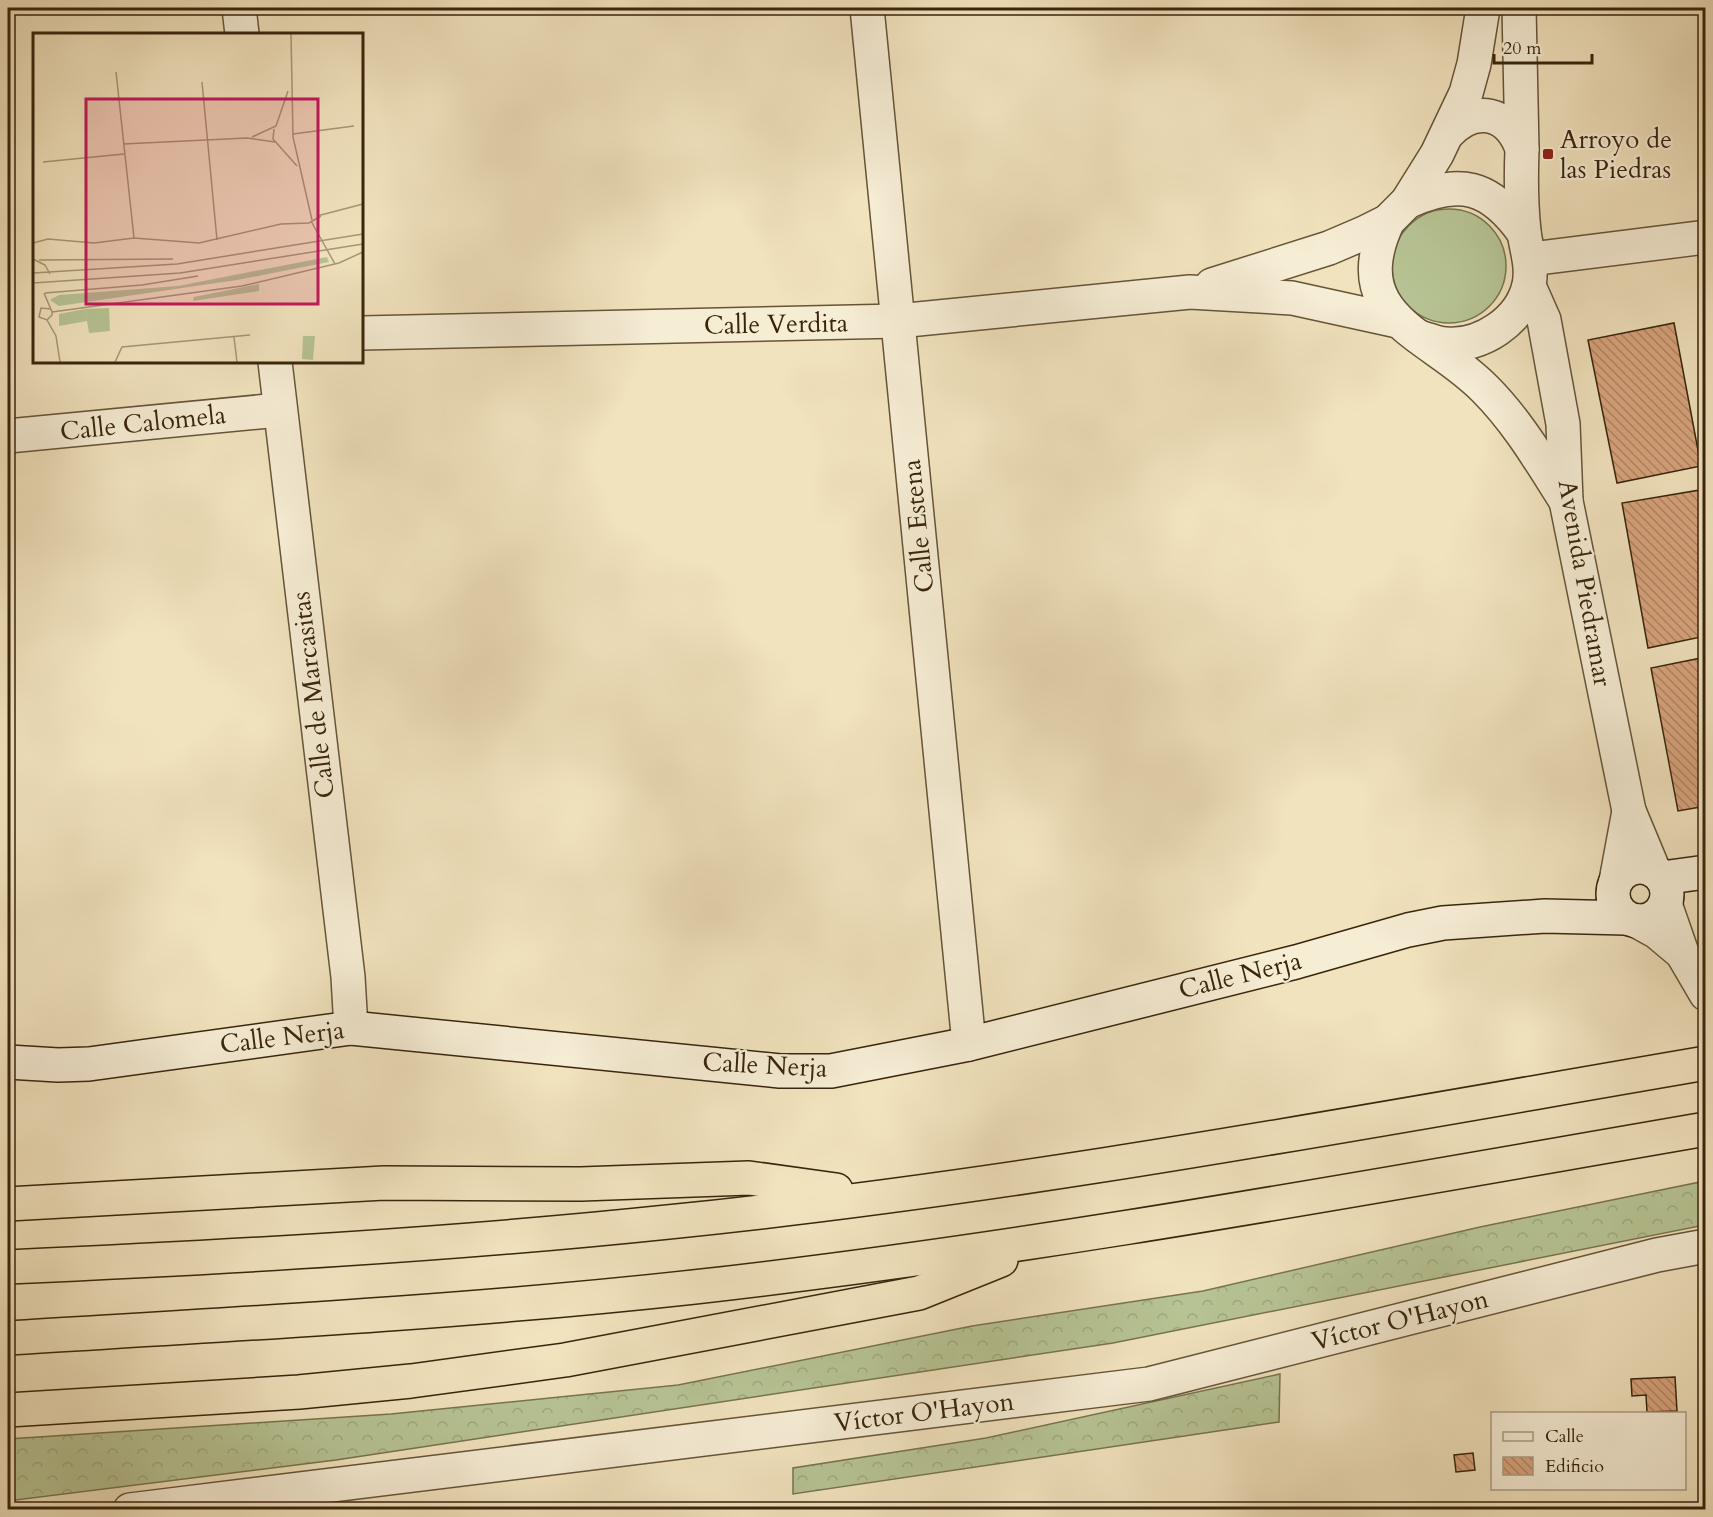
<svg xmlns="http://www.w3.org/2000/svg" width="1713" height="1517" viewBox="0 0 1713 1517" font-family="Cardo,serif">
  <defs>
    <pattern id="forest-crowns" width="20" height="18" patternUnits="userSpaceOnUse" patternTransform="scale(1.5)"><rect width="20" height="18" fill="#b7c494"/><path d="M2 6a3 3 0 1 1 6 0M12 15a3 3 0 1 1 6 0" fill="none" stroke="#9ea87e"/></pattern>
    <pattern id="building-back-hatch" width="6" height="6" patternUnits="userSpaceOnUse" patternTransform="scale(1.5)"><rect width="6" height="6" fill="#d8a47d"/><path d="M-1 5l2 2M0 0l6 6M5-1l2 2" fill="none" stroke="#b08565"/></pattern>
  </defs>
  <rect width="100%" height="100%" fill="#f1e3be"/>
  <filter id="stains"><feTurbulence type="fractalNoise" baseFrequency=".00333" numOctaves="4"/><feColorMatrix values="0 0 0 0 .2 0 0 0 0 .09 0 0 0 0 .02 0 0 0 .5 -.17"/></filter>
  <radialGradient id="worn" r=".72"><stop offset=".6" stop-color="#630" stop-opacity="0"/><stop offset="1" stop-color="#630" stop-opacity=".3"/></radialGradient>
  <g fill="url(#forest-crowns)" stroke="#787450" stroke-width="1.5">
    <path d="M1705,1181V1225L1113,1343L336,1460L8,1501V1439L391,1414L678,1385L972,1326L1203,1291L1480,1227Z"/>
    <path d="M1280,1374L1279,1422L793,1494V1468L986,1438Z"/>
  </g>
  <circle fill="#b7c494" stroke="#787450" stroke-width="1.5" cx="1449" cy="266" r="57"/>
  <g fill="url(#building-back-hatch)" stroke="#38250c" stroke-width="1.5">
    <path d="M1674,323L1701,466L1617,483L1588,340Z"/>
    <path d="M1706,489V636L1648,648L1622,503Z"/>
    <path d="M1706,657V806L1678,811L1651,668Z"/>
    <path d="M1675,1377L1677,1411L1647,1412L1646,1395L1632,1396L1631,1379Z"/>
    <path d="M1473,1453L1475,1470L1456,1472L1454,1455Z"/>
  </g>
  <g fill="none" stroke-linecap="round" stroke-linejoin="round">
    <g stroke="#665438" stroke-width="36">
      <g id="street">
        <path d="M239,8L242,34"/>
        <path d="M867,8L969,1044"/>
        <path d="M1519,8L1522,149"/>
        <path d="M1407,202C1459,178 1490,185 1524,233"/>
        <path d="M1388,221C1342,319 1431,333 1485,389C1518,422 1541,462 1566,501"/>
        <path d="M1531,259L1706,237"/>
        <path d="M1212,285L1329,248L1364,233L1388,221L1407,202L1437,154L1466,93L1474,64L1483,8"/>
        <path d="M1529,286L1544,320L1563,424L1566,501L1629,811L1654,871"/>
        <path d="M362,333L898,321L1190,292L1292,298L1397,321"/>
        <path d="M1419,337C1428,339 1437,344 1446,344C1481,347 1521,321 1529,285C1533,265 1526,250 1524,231C1521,204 1521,175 1522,149C1509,112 1475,104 1448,133"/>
        <path d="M275,362L348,977L351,1028"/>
        <path d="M8,436L279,410"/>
        <path d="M1616,881L1629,811"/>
        <path d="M1665,904L1682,953L1706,994"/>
        <path d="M1637,921L1657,932L1682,953"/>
        <path d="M130,1510L1149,1384L1657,1255L1706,1246"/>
      </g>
    </g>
    <g stroke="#38250c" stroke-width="36">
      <g id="secondary">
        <circle cx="1640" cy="894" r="27"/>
        <path d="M1662,878L1706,872"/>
        <path d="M8,1062L58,1065L89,1064L351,1028L780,1071H831L969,1044L1296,962L1408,930L1443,923L1545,916L1626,918"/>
      </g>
    </g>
    <g stroke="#38250c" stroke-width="36">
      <g id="highway">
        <path d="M8,1204L384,1183L581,1184L749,1178L836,1190"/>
        <path d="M8,1267C228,1257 448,1245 668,1222C1016,1187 1361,1122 1706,1063"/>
        <path d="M8,1338C236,1324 466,1312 694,1287C1033,1249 1369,1187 1706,1129"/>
        <path d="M8,1410L299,1392L411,1381L565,1360L919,1293L1001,1260"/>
      </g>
    </g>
    <use href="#street" stroke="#f6edd5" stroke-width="33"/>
    <use href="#secondary" stroke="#f6edd5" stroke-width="33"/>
    <use href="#highway" stroke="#f1e3be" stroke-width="33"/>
  </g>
  <rect fill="#8f2418" stroke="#f6edd5" stroke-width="2" x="1542" y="148" width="12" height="12" rx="3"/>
  <g text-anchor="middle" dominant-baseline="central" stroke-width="4.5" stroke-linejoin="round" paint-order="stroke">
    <g font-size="26" fill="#38250c" stroke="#f6edd5" text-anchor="start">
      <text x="1560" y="139">Arroyo de<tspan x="1560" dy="30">las Piedras</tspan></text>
    </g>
    <g font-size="26" fill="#38250c" stroke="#f6edd5">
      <text transform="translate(776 324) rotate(-1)">Calle Verdita</text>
      <text transform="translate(143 423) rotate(-6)">Calle Calomela</text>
      <text transform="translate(918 526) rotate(-96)">Calle Estena</text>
      <text transform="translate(1585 583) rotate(80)">Avenida Piedramar</text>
      <text transform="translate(313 695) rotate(-97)">Calle de Marcasitas</text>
      <text transform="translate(1240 975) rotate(-14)">Calle Nerja</text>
      <text transform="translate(282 1037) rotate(-7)">Calle Nerja</text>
      <text transform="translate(765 1065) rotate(3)">Calle Nerja</text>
      <text transform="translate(1400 1320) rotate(-14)">Víctor O'Hayon</text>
      <text transform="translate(924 1412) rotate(-7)">Víctor O'Hayon</text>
    </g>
  </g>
  <g transform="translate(33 33)">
    <rect width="330" height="330" fill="#f1e3be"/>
    <path d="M76,275L77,298L56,300L52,276Z" fill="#b7c494"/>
    <path d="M294,224L296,229L204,247L26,273L17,267L26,262L145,253ZM226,251V258L160,268L161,264ZM52,276L54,288L26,293V281Z" fill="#b7c494"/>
    <path d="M270,303H282L280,327L269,326Z" fill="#b7c494"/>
    <path fill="none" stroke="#a79777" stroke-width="1.5" d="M258,1L260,104L279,187M83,39L101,205M169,49L184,207M241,96L240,106L264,133M260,101L321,93M219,104L243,93L255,58M90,111L214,105L242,109M10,129L91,121M284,183L330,171M278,188L302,231M0,210L15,206L61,210L101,205L166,210L248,191L276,190L288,183M0,226L12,232L17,241M6,227L140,226M0,240L144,231L330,201M0,250L147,240L330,211M11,260L19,279V282L14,287L6,284L8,275L18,276M12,260L109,252L165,243M19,279L209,253L306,230L330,219M14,287L23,303L27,329M201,304L204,329M82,329L89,314L217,302"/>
    <path fill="#c2185b" fill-opacity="0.15" stroke="#c2185b" stroke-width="3" d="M53,66H285V271H53Z"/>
    <rect width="330" height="330" fill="none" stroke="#38250c" stroke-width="3"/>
  </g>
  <rect width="1713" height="1517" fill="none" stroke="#f1e3be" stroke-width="30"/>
  <rect x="9" y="9" width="1695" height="1499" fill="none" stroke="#38250c" stroke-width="3"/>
  <rect x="15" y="15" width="1683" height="1487" fill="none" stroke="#38250c" stroke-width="1.5"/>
  <rect x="1491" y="1412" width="195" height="78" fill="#f6edd5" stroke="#aa9d85" stroke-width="1.5"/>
  <rect x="1503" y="1432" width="30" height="9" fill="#f6edd5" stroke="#aa9d85" stroke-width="1.5"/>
  <text x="1545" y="1442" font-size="18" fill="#38250c">Calle</text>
  <rect x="1503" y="1457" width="30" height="18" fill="url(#building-back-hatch)" stroke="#aa9d85" stroke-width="1.5"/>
  <text x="1545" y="1472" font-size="18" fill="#38250c">Edificio</text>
  <path d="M1494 54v9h98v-9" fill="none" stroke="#38250c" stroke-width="3"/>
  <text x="1503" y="54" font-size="18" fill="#38250c" stroke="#f6edd5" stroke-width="4.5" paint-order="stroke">20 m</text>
  <rect width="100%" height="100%" filter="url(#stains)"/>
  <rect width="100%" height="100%" fill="url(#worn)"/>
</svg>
